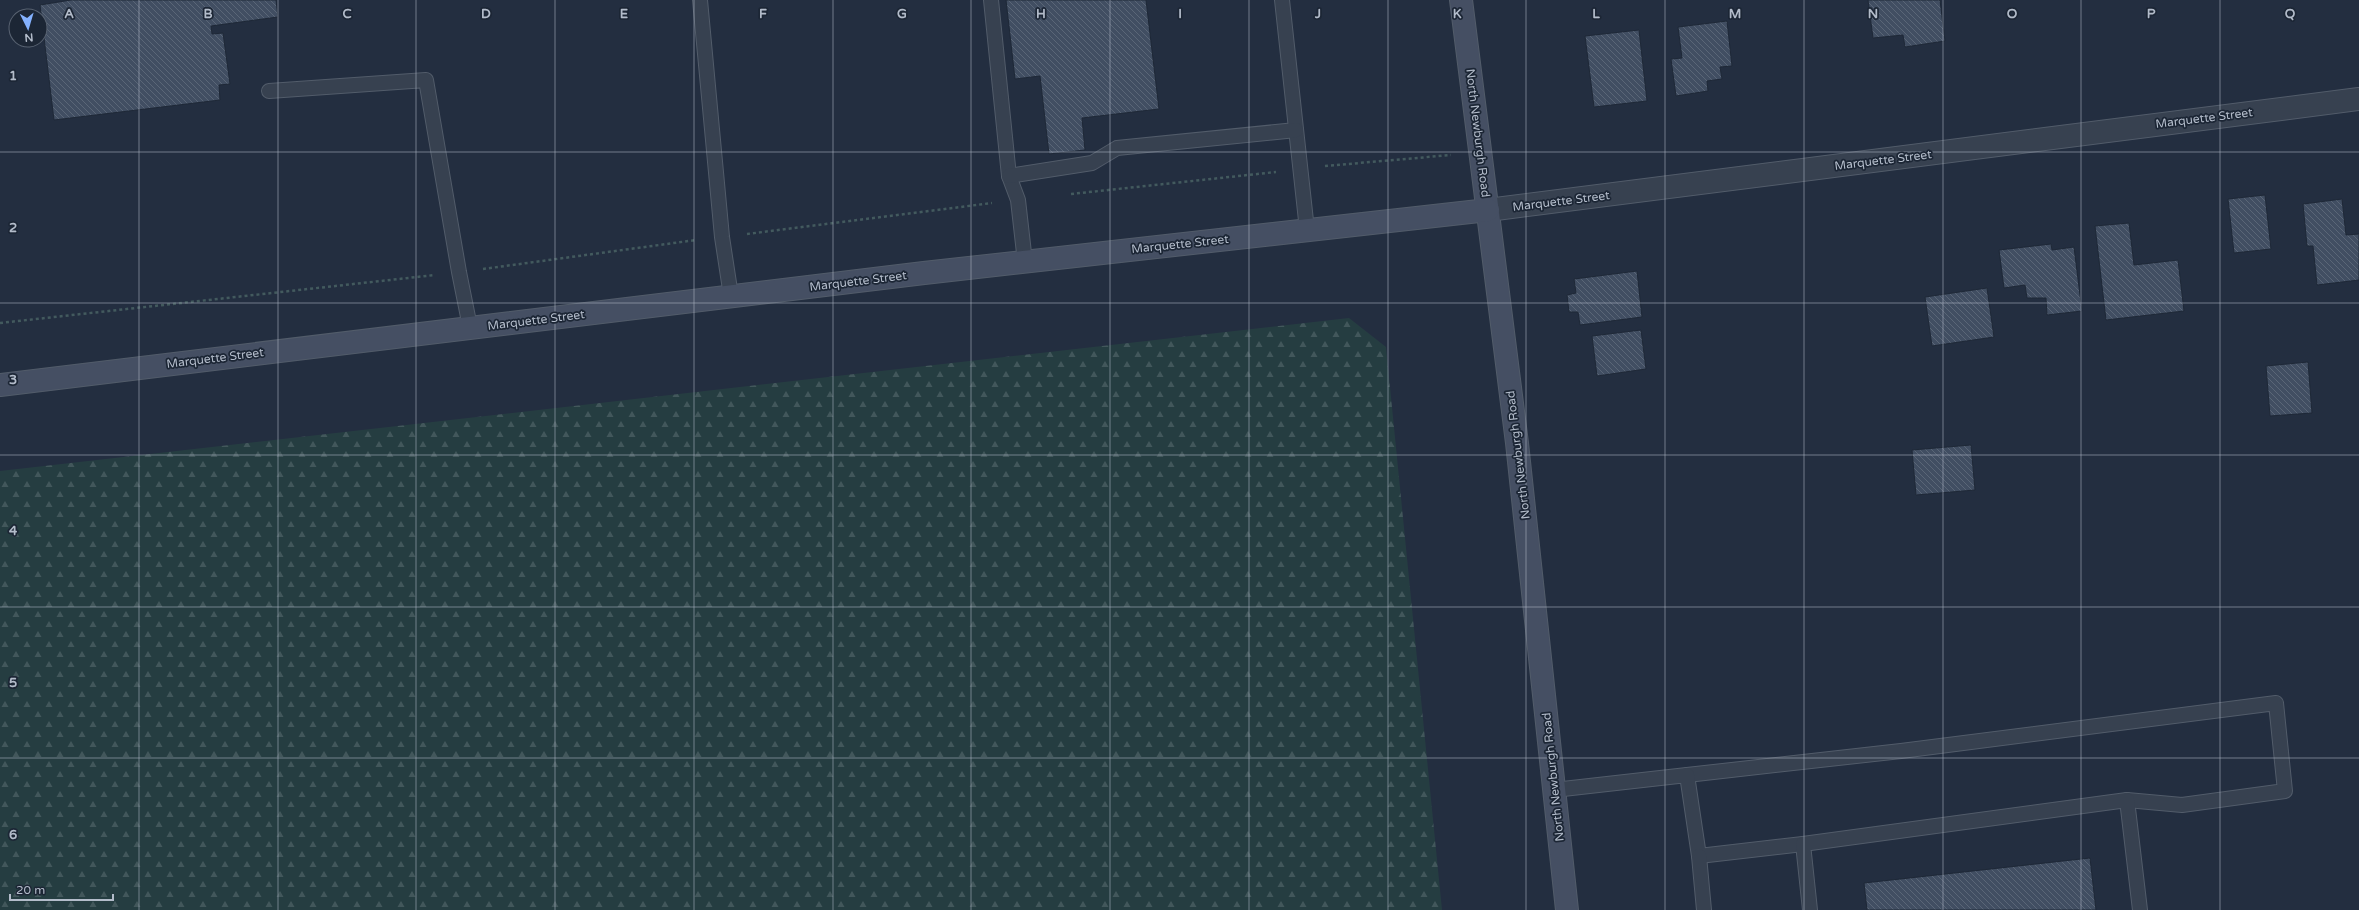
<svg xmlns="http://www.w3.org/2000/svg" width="2359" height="910" viewBox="0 0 2359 910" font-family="'Varela Round',sans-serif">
  <defs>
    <pattern id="forest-firs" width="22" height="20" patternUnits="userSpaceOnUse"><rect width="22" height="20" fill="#253d41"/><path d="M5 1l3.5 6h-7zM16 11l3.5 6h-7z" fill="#42575b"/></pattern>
    <pattern id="building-back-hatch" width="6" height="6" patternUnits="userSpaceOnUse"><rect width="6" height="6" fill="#414e62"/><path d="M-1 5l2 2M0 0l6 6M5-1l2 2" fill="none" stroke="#5a6677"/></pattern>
  </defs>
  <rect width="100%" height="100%" fill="#232e40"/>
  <path fill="url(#forest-firs)" d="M1349,318L1386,347L1442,910H0V471Z"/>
  <g fill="url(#building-back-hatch)" stroke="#1e2837">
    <path d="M71,0H276L278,17L211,26L212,34L223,33L230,84L219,85L220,100L54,120L40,5Z"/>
    <path d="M1006,0H1146L1159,109L1082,118L1085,150L1049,154L1040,76L1015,79Z"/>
    <path d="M1868,0H1940L1945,41L1905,47L1903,35L1873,38Z"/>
    <path d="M1727,21L1732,66L1720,67L1722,79L1707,81L1708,91L1676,96L1671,59L1682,58L1678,27Z"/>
    <path d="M1639,30L1647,101L1594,107L1585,36Z"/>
    <path d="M2265,195L2271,249L2234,253L2228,199Z"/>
    <path d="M2342,199L2346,235L2359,234V280L2317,285L2313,246H2307L2303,204Z"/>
    <path d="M2129,223L2134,265L2178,260L2184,311L2106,320L2095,226Z"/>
    <path d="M2051,244L2052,250L2074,247L2082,311L2047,315L2046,298H2027L2025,285L2004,288L1999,250Z"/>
    <path d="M1637,271L1642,317L1580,325L1578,312H1569L1567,295L1576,293L1574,279Z"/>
    <path d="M1987,288L1994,337L1932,346L1925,297Z"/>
    <path d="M1641,330L1646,369L1597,376L1592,336Z"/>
    <path d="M2308,362L2312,413L2270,416L2266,366Z"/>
    <path d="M1971,445L1975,490L1916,495L1912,450Z"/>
    <path d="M2090,858L2096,910H1867L1864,883Z"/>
  </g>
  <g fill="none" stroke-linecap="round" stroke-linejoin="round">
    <g stroke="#525c6a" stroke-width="16">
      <g id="lane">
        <path d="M700,0L722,237L731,296"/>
        <path d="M991,0L1009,176L1018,200L1025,262"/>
        <path d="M1282,0L1307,230"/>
        <path d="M269,91L426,80L459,272L470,327"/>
        <path d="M1009,176L1092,163L1117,148L1296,130"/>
        <path d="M1687,775L1901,751L2276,703L2285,791L2182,805L2127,800"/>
        <path d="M1554,790L1687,775L1699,856L1803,844"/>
        <path d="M1699,856L1704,910"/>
        <path d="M1810,910L1803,844L2127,800L2140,910"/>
      </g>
    </g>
    <g stroke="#525c6a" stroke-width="24">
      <path id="street" d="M1488,210L2359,99"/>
    </g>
    <g stroke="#525c6a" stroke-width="24">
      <g id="secondary">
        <path d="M1461,0L1517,443L1567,910"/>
        <path d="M0,385L924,273L1488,210"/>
      </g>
    </g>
    <g stroke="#435a5e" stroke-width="2.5" stroke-dasharray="3 3" stroke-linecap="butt">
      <path d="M1325,166L1451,155"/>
      <path d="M1071,194L1276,172"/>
      <path d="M747,234L992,203"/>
      <path d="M483,269L696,240"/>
      <path d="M0,323L435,275"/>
    </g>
    <use href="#lane" stroke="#374150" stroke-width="14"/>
    <use href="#street" stroke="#374150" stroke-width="22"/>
    <use href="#secondary" stroke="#454f63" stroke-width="22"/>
  </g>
  <path fill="none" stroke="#b3bcca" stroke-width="1" stroke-opacity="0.55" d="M139,0V910M278,0V910M416,0V910M555,0V910M694,0V910M833,0V910M971,0V910M1110,0V910M1249,0V910M1388,0V910M1526,0V910M1665,0V910M1804,0V910M1943,0V910M2081,0V910M2220,0V910M0,152H2359M0,303H2359M0,455H2359M0,607H2359M0,758H2359"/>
  <g text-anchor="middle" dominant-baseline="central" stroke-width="3.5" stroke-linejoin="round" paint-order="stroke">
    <g font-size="12" fill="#b3bcca" stroke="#1c2635">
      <text transform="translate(2204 118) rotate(-7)">Marquette Street</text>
      <text transform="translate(1478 133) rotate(83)">North Newburgh Road</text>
      <text transform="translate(1883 160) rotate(-7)">Marquette Street</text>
      <text transform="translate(1561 201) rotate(-7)">Marquette Street</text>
      <text transform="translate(1180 244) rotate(-6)">Marquette Street</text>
      <text transform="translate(858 281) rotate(-7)">Marquette Street</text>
      <text transform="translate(536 320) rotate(-7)">Marquette Street</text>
      <text transform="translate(215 358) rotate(-7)">Marquette Street</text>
      <text transform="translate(1518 455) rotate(-97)">North Newburgh Road</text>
      <text transform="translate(1553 777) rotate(-96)">North Newburgh Road</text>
    </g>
  </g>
  <g font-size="13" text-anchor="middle" font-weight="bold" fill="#b3bcca" stroke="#1c2635" stroke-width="3.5" stroke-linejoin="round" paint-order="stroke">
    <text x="69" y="18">A</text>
    <text x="208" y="18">B</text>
    <text x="347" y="18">C</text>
    <text x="486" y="18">D</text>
    <text x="624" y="18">E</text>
    <text x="763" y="18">F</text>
    <text x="902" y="18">G</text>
    <text x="1041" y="18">H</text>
    <text x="1180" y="18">I</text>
    <text x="1318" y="18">J</text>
    <text x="1457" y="18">K</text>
    <text x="1596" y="18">L</text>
    <text x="1735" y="18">M</text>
    <text x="1873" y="18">N</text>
    <text x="2012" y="18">O</text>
    <text x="2151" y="18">P</text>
    <text x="2290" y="18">Q</text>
    <text x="13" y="80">1</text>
    <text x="13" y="232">2</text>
    <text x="13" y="384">3</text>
    <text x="13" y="535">4</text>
    <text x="13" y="687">5</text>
    <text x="13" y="839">6</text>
  </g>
  <g transform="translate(28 28) rotate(175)"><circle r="19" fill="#1c2635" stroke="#586271"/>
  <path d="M0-3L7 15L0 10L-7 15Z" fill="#84b1fe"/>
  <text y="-6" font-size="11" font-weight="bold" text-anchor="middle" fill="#b3bcca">N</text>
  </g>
  <path d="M10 894v6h103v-6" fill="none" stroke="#b3bcca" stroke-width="2"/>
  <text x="16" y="894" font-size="12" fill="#b3bcca" stroke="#1c2635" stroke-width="3" paint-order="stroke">20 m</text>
</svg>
